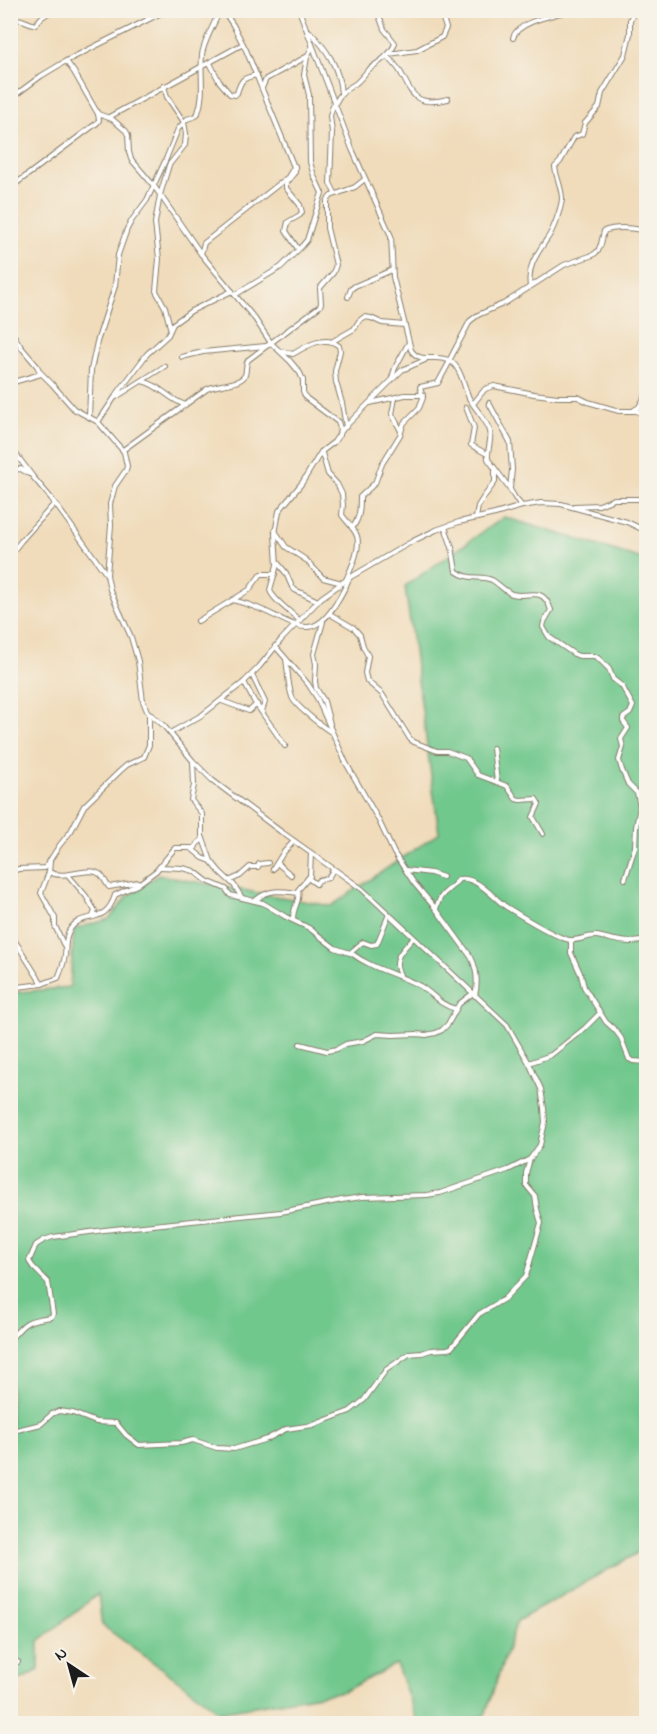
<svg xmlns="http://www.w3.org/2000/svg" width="657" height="1734" viewBox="0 0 657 1734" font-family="'Indie Flower',sans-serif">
  <rect width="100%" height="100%" fill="#f7f3e8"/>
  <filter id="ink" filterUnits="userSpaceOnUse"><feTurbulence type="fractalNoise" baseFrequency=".0167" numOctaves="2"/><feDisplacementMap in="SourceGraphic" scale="12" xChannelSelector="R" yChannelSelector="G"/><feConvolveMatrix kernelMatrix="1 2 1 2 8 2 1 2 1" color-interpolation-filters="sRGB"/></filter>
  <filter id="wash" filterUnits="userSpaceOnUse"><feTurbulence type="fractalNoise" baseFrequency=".008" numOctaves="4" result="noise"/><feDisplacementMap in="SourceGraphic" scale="24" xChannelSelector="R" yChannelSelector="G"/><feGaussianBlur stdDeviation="1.35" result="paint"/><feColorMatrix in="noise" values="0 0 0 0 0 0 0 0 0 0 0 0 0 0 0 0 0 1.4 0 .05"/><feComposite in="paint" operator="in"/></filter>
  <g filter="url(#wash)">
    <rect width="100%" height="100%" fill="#f0dbba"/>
    <path fill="#71c88d" stroke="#467254" stroke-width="1.5" d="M504,517L646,560V1548L517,1621L485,1715L460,1723H418L396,1664L344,1691L219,1712L194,1692L102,1625L98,1594L39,1641V1670L11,1685V993L70,987L74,929L109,919L127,897L158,875L331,906L439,833L405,586Z"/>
  </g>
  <g filter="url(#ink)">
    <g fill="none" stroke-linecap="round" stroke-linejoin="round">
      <g stroke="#867c6b" stroke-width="6">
        <g id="street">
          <path d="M299,10L352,149L391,236L393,277L411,350C421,365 436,353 450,361C461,367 464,387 469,398C475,409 486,419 490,431C492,439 487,450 488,459L508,486L515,498L522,506"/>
          <path d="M588,10H605"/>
          <path d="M378,12L385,10"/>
          <path d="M10,18L22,20L35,25L42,17L53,10"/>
          <path d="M147,20L153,10"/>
          <path d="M309,31C327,49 339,67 341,93"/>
          <path d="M513,38C517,21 556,15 572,10"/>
          <path d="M389,54L417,50L442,37L446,28L440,10"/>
          <path d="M386,56C414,76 401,111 448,99"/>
          <path d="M66,61L74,72L98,114L112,119L126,131L128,135L129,152L131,159L154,186L201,254L255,319L271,343L290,361L300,373L303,380V392L306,398L338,422L340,428L339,435"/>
          <path d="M210,63L219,81L230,94L235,95L237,93C241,80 242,78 257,75"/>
          <path d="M164,86L167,97L184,122L186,134L185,145L169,165L160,195L155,223L159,259L156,291L165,307L170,327"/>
          <path d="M262,88L266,79L306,57"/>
          <path d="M10,99L41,76L66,61L167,10"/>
          <path d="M334,102L330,116L332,132L330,183L335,193"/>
          <path d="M335,104C340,93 345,90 355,84C360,80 364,75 368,70C378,62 391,56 395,43L384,29L377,10"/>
          <path d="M109,117L243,44"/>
          <path d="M295,166V172L286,183V188L300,205L302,212L300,215L288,222L286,231L298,249"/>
          <path d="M10,188L97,123L99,120L98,114"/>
          <path d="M201,254L204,243L288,177L294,167L246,50L233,25L223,10"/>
          <path d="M530,286C527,266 537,254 547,239C553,231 561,209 562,199C562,188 556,177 555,167L560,162L574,137L582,134L585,123L599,107L602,93L625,55L630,34V20L635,10"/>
          <path d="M235,295L281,267L302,246L307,240L318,205L322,193L314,176L310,162L309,95L304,75L307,57L312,47"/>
          <path d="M348,297L351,289L355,286L392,270"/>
          <path d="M10,329L21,347L37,366L40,372L52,384L74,409L98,422L124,452L127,466L126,470L115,486L110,504L111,525L107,575L110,590L131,637L138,661L143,701L147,711L164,726L193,761L212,780L280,831L362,889L507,1025L529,1063L541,1089L544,1108L545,1122L540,1145L530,1159L508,1170L440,1193L427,1195L362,1197L342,1200L281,1212L104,1230L53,1237L44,1240L36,1245L29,1261L33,1267L48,1282L53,1314L51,1317C28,1320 25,1321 10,1340"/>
          <path d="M333,341L354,329L359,321L364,317L371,318L382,323L404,325"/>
          <path d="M280,351L293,354C306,346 326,334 339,346L340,351L335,371L336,382L342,403L346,427"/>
          <path d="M182,357L203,352L266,346"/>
          <path d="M449,361L470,321L478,315L505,303L564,265L593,255L598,251L601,244L604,231C617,226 633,228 646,231"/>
          <path d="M393,379L402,370L425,360"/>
          <path d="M142,381C160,385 168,399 185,405"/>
          <path d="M10,383L41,374"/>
          <path d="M116,397L165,366"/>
          <path d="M395,398L392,414L401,431"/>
          <path d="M370,403L405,395H423"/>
          <path d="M489,403L510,442L512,470L510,488"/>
          <path d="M473,404L485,389L494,386L534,394L558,397H578L588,402L619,411H636L646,414"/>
          <path d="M466,407L474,428L471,445L487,454"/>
          <path d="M634,410L639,407L646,395"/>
          <path d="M89,417L91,370L97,342L115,286L118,255L127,229L132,220L147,200L166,159L178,129L187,119L196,116L198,113C205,93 200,76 202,55C203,43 215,23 220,10"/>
          <path d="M98,422L117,394L147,354L168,335L173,324L191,311L232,291"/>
          <path d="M10,446L33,477L51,498L107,575"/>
          <path d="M123,450L207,389C216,384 241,385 245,375C247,369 245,365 248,360L320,306L321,303L320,288L333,273L336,265L327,228V201L331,196L355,187L365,179"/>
          <path d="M322,453L328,474L337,484L342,494L343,505L342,515C347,522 354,528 357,536C361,549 351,568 346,580"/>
          <path d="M10,470L21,469L29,474"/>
          <path d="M574,506L599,505L614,499H642L646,496"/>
          <path d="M476,518L478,506L483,498L495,482V471"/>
          <path d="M445,527L452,547L456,571C469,581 480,575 492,580C499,584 504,591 512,594C530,599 542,584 551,610L544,622L543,627L549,637L574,654L579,656H594L598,658L609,669L613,679L622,686L633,706L630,713L623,718V721L628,728L621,739L623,747L619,760L622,770L628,784L637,793L640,807L636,827L635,847L625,879"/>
          <path d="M352,528C360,519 360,508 360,497L375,483L382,464L400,435L404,423L419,408L423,398L420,387L438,383L450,361"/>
          <path d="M275,531L286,547L306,560L323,578L342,583"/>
          <path d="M10,555L21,541L55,503"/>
          <path d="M277,562L286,573L292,587L295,590L318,601"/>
          <path d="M232,600C295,613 310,664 349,579"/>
          <path d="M330,614L354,628L360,635L363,646L368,656L365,673L367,681L382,694L410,739L414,742L437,751H447L466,758L478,775L507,786L516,799L520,800L536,799L539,804L533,817L543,834"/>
          <path d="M198,621L249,590L261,574H275"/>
          <path d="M300,621C291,612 272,599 270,590L277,565L275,534L279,511L302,483L321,452L334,442L343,429L391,381L395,368L408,344"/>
          <path d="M323,622L314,654L316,664L315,681L316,688L324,701L330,724"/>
          <path d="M275,646L308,684L317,698L346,763L378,819L394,853L414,883L436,909L471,957C477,969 478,983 475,996"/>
          <path d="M286,659C288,672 288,686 292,697C295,706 323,727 331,732"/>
          <path d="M252,675L265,702L262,711"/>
          <path d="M244,682L254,701L285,746"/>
          <path d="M222,701L249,711L257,704"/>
          <path d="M170,733L202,715L244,682L259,667L281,640L321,598L349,578L392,553L413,541L436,530L459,522L495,514L522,506L541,503L561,504L627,522L646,531"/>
          <path d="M493,748L497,782"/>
          <path d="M193,762L194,785L191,800L202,814V836L211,861L220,872L234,885L242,898"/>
          <path d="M192,849L203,858L211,861"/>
          <path d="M50,862L49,872L41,893L55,918V926L65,948"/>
          <path d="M277,863L291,875"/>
          <path d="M160,867L183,868L194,871L207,881L226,889L230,895L263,903L286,917L309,928L335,948L350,953L363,942L371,945L377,944L389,914"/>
          <path d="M273,869L283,853L294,841"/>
          <path d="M406,870L431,873L443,877"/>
          <path d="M49,872C66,881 89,864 101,875C105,879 106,884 109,887L138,882"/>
          <path d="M10,873L18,869L45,868L59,846L71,831L84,806L120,771L127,765L144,757L149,745V714"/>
          <path d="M68,875L86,896L95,911L93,916"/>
          <path d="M308,878L316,884L319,880L328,878L333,870"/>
          <path d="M231,880L240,876L250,867H258L259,864L268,863"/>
          <path d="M256,900C269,888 283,891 298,893"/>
          <path d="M436,909C441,890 448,893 459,879C476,876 492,896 505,906C516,913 558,939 570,940C579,941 588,935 597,936C612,939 632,946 646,939"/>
          <path d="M293,919C293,906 301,900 298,890L310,876L311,853"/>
          <path d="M10,933L42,984"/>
          <path d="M571,940V953L581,975L584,987L606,1022L615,1030L621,1038L629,1059L633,1061L646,1062"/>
          <path d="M351,953C374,970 396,973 420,986C434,994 439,1005 456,1009"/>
          <path d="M400,975C391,958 403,950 413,938"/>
          <path d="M10,988L42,984L58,978C61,971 64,963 65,955C66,947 65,938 69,931C81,909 105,928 115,895L137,885L156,871L175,848H195L197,844L203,839"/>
          <path d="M300,1044L327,1051L337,1049L346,1044L363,1041L377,1034L393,1035L417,1034L426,1035L436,1033L442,1030L448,1024L459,1004L472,994"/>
          <path d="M529,1063L551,1055L585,1028L600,1013"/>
          <path d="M10,1427L17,1430L41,1424L52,1414L59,1411L73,1413L96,1422L116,1423L126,1435L139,1445L181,1443L193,1440L217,1448L234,1449L267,1439L286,1429L313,1425L350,1411L364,1400L386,1370L409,1354L422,1353L431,1350L447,1349L451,1348L479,1314L504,1299L526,1276L541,1223L537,1209L535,1196L526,1185V1173L530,1159"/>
          <path d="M10,1659L18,1662"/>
        </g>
      </g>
      <use href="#street" stroke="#fff" stroke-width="4"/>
    </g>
  </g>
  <rect width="657" height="1734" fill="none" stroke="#f7f3e8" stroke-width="36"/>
  <g transform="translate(69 1665) rotate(324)" stroke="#f7f3e8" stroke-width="4.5" paint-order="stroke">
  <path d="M0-4.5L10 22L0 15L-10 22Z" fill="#1c1c1c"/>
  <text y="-9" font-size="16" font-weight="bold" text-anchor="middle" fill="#1c1c1c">N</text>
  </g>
</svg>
